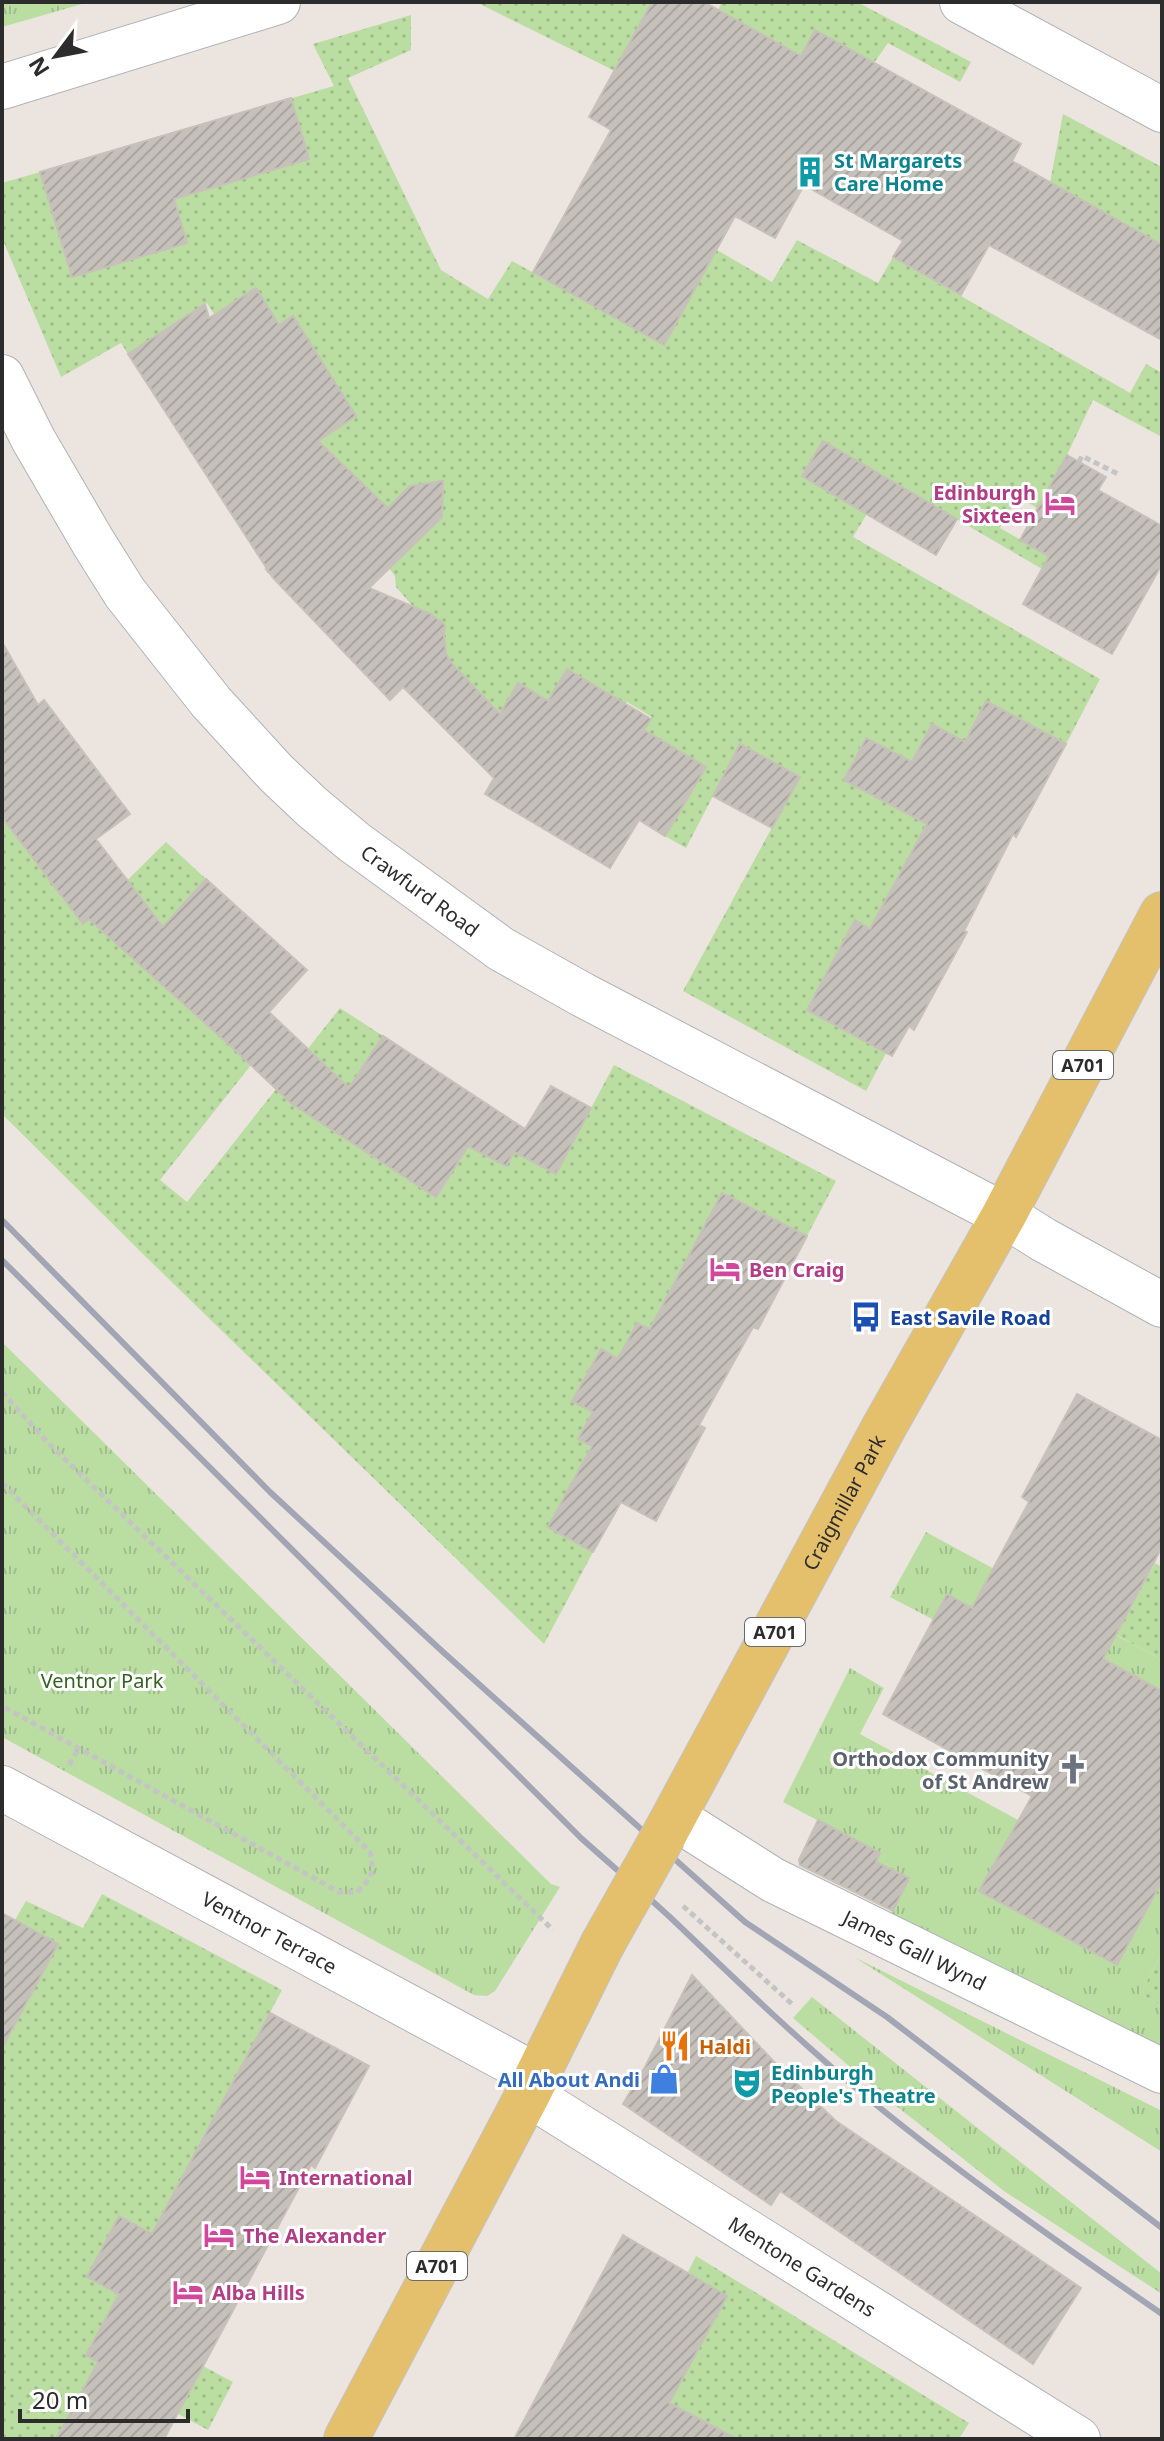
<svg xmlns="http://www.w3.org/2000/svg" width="1164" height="2441" viewBox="0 0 1164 2441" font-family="'Noto Sans',sans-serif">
  <defs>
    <pattern id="grass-tufts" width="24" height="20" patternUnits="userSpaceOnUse" patternTransform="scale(2)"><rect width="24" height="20" fill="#badda1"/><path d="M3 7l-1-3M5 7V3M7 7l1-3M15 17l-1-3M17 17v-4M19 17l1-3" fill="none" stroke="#a0be8b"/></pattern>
    <pattern id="garden-dots" width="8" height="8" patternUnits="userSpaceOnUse" patternTransform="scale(2)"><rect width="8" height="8" fill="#badda1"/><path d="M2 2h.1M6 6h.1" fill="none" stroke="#a0be8b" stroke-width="1.8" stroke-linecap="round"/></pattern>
    <pattern id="building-hatch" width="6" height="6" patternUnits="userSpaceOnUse" patternTransform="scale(2)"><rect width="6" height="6" fill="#c5c0ba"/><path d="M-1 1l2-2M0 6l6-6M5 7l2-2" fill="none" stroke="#a9a5a0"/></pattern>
  </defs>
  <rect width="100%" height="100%" fill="#ece5df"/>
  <g fill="url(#grass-tufts)">
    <path d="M2,2H89L2,27Z"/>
    <path d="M2,1342L551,1884L560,1887L495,1991L487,1996L474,1995L2,1737Z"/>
    <path d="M926,1532L1162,1660V1691L1132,1675L1098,1677L948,1595L934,1620L890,1597Z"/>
    <path d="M850,1668L884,1688L860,1734L1018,1820L980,1892L1116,1965L1162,1881V1953L1140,1994L1162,2006V2050L888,1921L908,1878L876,1862L879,1853L783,1802Z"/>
    <path d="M854,1957L1162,2111V2152Z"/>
    <path d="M812,1997L1162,2274V2294L1004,2191L890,2101L793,2018Z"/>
  </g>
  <g fill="url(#garden-dots)">
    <path d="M476,2H652L615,71Z"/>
    <path d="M722,2H857L971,62L960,82L888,43L874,63L801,56L718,10Z"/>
    <path d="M411,15V50L348,78L441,270L488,299L512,261L664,344L717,250L772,282L797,240L878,283L893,257L1130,393L1146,364L1162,373V437L1093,400L1067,455L1038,508L1017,497L1000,528L1049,556L1042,569L888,479L853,537L1100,679L1066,744L986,702L965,742L932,724L917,751L950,769L944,779L865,738L844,780L999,862L870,929L855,920L840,948L856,957L831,966L807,1010L886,1053L866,1091L683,991L800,776L740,744L686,848L665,836L632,751L652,717L627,702L625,704L568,669L548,701L518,684L491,729L420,694L443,625L434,615L417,611L396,587L395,576L388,567L407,528L419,540L442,517V494L432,482L410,486L388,508L376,497L308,544L273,578L264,569L297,539L317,441L319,358L293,317L279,325L255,288L214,314L207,303L128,354L121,343L61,377L2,238V183L40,172L71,274L112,265L187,242L156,137L334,86L313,44Z"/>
    <path d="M1063,114L1162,167V245L1050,183Z"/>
    <path d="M2,817L83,924L166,842L206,879L134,959L251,1065L160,1180L187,1202L340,1008L383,1036L350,1087L330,1073L305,1112L435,1197L493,1108L508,1117L487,1155L514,1152L556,1174L614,1065L836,1181L807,1236L722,1193L735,1360L729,1371L638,1323L630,1365L600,1349L572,1400L593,1412L578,1439L591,1446L548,1527L593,1552L544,1644L145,1256L2,1114Z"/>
    <path d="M1155,1563L1162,1567V1660L1035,1590L1126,1616Z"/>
    <path d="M102,1894L282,1990L152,2234L119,2217L87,2276L119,2294L181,2406L203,2366L233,2382L208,2430L95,2369L56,2439H2V2049L58,1944L15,1920L26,1901L83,1928Z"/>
    <path d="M1162,1953V2006L1140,1994Z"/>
    <path d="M696,2256L969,2423L959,2439H689L699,2419L666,2401L674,2394L727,2297L688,2272Z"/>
  </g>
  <g fill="url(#building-hatch)" stroke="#c7c1b9" stroke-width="2">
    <path d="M652,2H704L801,56L815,30L1021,144L1012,161L1162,245V340L989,245L961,295L893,257L903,241L804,185L775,238L735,216L664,345L533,272L611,130L589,117Z"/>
    <path d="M291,98L309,159L174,199L187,243L72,277L40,172Z"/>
    <path d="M256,288L279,325L293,316L356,416L318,441L388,508L410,486L443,481L442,517L369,588L431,614L445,625L444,634L446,654L453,665L500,714L518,683L548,701L567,669L651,719L644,730L706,767L665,836L639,820L610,868L485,794L494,778L403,687L390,700L273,578L128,354L205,304L209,318Z"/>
    <path d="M823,441L957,519L936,555L802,476Z"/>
    <path d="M1067,455L1106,477L1098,490L1162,526V564L1112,654L1023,604L1049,556L1020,540Z"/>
    <path d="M2,642L38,705L44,700L130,814L96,839L163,927L206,879L307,970L269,1012L349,1088L383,1036L525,1129L551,1086L591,1108L556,1174L514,1152L506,1166L468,1146L436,1197L292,1104L235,1050L89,919L83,924L2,817Z"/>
    <path d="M986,701L1066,744L1016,837L1013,834L964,931L967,932L914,1030L909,1026L892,1056L807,1010L855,920L870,929L927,824L844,780L866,738L912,762L932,724L965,742Z"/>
    <path d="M740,744L800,777L772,828L713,796Z"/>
    <path d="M722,1193L807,1236L758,1329L753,1327L699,1425L705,1428L656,1521L621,1502L593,1552L548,1527L592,1446L578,1439L593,1412L572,1401L601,1349L618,1359L637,1323L650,1329Z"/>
    <path d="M1077,1394L1162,1440V1547L1103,1659L1162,1691V1881L1117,1965L979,1891L1032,1796L883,1714L947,1594L972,1608L1029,1502L1022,1497Z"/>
    <path d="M818,1820L880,1853L876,1862L909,1878L893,1911L800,1865L799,1860Z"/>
    <path d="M2,1913L58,1944L2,2048Z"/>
    <path d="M692,1975L779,2067L836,2121L1081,2288L1033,2364L780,2191L771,2205L623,2104L645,2067Z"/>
    <path d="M270,2013L369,2066L315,2168L311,2165L164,2439H56L98,2362L86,2355L119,2294L87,2277L119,2216L152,2234Z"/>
    <path d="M623,2235L727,2296L669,2403L737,2439H514Z"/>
  </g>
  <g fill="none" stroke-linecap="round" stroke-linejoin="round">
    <g stroke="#b0b2bb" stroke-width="46">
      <g id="minor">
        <path d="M962,2L1162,110"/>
        <path d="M2,87L278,2"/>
        <path id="s1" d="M2,377L33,439L93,542L125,593L211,702L276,773L312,807L354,842L501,949L583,995L1004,1215L1044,1240L1162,1305"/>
        <path id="s2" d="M2,1788L537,2076"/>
        <path id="s3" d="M675,1818L773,1880L1162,2071"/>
        <path id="s4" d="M528,2094L1078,2439"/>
      </g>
    </g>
    <g stroke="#c4c4c4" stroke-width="46">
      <g id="primary">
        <path id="s5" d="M664,1835L884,1427L1004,1215L1162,914"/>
        <path d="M346,2439L528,2094L602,1945"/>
      </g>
    </g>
    <g stroke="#c4c4c4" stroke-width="5" stroke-dasharray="6 4" stroke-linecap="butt">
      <path d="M1079,462L1082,456L1120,475"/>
      <path d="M2,1392L47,1442L553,1930"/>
      <path d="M2,1483L370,1852C375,1871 371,1879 357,1892H339L2,1706"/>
      <path d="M69,1765L78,1749"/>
      <path d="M683,1906L792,2004"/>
    </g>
    <use href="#minor" stroke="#fff" stroke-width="44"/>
    <use href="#primary" stroke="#e4bf6c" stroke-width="44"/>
    <g stroke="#a2a6b4" stroke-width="6">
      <path d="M2,1220L270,1492L443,1652L745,1922L887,2017L1162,2228"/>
      <path d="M2,1260L581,1838C611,1865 642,1891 672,1919C736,1980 800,2042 869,2099C963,2176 1062,2245 1162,2314"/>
    </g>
    <g stroke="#c4c4c4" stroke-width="46" stroke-linecap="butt">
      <path id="primary-bridge" d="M602,1945L664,1835"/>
    </g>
    <use href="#primary-bridge" stroke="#e4bf6c" stroke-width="44"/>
  </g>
  <defs>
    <g id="building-bare" transform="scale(2.4)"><path d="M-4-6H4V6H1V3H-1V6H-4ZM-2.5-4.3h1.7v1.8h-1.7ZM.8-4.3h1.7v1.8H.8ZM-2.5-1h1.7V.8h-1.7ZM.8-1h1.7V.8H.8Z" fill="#0f9aa8" stroke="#fff" stroke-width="2.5" paint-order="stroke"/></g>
    <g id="hotel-bare" transform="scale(2.4)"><path d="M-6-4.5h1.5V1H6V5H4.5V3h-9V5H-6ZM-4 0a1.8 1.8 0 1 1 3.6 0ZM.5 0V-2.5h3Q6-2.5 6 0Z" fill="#d1479c" stroke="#fff" stroke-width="2.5" paint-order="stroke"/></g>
    <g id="bus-bare" transform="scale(2.4)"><path d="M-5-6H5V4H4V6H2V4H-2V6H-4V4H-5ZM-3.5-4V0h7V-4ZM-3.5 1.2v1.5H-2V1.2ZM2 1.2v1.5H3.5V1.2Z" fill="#1a4fb4" stroke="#fff" stroke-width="2.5" paint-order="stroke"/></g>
    <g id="church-bare" transform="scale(2.4)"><path d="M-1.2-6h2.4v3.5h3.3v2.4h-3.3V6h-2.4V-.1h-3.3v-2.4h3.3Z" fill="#6b7280" stroke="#fff" stroke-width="2.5" paint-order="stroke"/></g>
    <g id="restaurant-bare" transform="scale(2.4)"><path d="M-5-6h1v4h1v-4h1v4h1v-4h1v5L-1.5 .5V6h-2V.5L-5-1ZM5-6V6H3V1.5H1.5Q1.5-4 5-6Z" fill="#e8710a" stroke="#fff" stroke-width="2.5" paint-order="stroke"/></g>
    <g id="shop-bare" transform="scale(2.4)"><path d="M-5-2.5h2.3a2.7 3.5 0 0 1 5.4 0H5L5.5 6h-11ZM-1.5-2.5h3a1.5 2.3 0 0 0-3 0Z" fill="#3f7fe0" stroke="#fff" stroke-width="2.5" paint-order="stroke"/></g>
    <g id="theatre-bare" transform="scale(2.4)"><path d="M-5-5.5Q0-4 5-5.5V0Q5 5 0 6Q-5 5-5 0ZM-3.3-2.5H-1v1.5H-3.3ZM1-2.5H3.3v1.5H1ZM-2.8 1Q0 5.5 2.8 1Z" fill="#0f9aa8" stroke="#fff" stroke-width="2.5" paint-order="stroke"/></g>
  </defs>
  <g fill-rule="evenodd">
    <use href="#building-bare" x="810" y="172"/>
    <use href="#hotel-bare" x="1060" y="503"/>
    <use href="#hotel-bare" x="725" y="1269"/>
    <use href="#bus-bare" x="866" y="1317"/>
    <use href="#church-bare" x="1073" y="1769"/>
    <use href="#restaurant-bare" x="675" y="2046"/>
    <use href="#shop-bare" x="664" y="2079"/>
    <use href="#theatre-bare" x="747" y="2083"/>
    <use href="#hotel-bare" x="255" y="2177"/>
    <use href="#hotel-bare" x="219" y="2235"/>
    <use href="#hotel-bare" x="188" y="2292"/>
  </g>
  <g text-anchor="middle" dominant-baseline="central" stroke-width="6" stroke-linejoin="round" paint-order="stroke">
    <g fill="#fff" stroke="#6b6b6b" stroke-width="2">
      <rect x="1053" y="1051" width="60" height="28" rx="6"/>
      <rect x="745" y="1618" width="60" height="28" rx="6"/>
      <rect x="407" y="2252" width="60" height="28" rx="6"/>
    </g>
    <g font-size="18" font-weight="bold" fill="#2c2c2c">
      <text x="1083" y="1065">A701</text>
      <text x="775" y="1632">A701</text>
      <text x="437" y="2266">A701</text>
    </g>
    <g font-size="20" font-weight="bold" fill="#0d838f" stroke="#fff" text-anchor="start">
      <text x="834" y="160">St Margarets<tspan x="834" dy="23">Care Home</tspan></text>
      <text x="771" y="2072">Edinburgh<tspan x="771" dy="23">People's Theatre</tspan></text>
    </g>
    <g font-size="20" font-weight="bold" fill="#b23c85" stroke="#fff" text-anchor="start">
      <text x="1036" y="492" text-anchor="end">Edinburgh<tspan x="1036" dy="23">Sixteen</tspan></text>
      <text x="749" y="1269">Ben Craig</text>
      <text x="279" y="2177">International</text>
      <text x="243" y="2235">The Alexander</text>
      <text x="212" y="2292">Alba Hills</text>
    </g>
    <g font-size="20" fill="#2c2c2c" stroke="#fff">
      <text stroke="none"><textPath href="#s1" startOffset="670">Crawfurd Road</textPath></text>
      <text stroke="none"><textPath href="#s5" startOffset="378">Craigmillar Park</textPath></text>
      <text stroke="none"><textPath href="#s2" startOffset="304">Ventnor Terrace</textPath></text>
      <text stroke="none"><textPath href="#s3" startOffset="274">James Gall Wynd</textPath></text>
      <text stroke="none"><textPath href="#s4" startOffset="324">Mentone Gardens</textPath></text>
    </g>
    <g font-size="20" font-weight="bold" fill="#164399" stroke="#fff" text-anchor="start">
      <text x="890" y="1317">East Savile Road</text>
    </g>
    <g font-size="20" fill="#346322" stroke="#fff">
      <text x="102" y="1680">Ventnor Park</text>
    </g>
    <g font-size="20" font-weight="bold" fill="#5b616d" stroke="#fff" text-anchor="end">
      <text x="1049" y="1758">Orthodox Community<tspan x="1049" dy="23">of St Andrew</tspan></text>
    </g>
    <g font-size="20" font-weight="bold" fill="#c56008" stroke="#fff" text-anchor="start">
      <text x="699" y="2046">Haldi</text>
    </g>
    <g font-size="20" font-weight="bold" fill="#366cbe" stroke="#fff" text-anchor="end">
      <text x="640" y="2079">All About Andi</text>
    </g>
  </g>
  <rect width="1164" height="2441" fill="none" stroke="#2c2c2c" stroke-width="8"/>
  <g transform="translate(56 56) rotate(238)" stroke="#ffffff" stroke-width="6" paint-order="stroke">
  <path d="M0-6L14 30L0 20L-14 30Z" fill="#2c2c2c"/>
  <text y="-12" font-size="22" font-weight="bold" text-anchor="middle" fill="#2c2c2c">N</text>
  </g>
  <path d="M20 2409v12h168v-12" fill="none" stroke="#2c2c2c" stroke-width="4"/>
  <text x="32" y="2409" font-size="24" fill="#2c2c2c" stroke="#ffffff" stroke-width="6" paint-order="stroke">20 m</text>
</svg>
